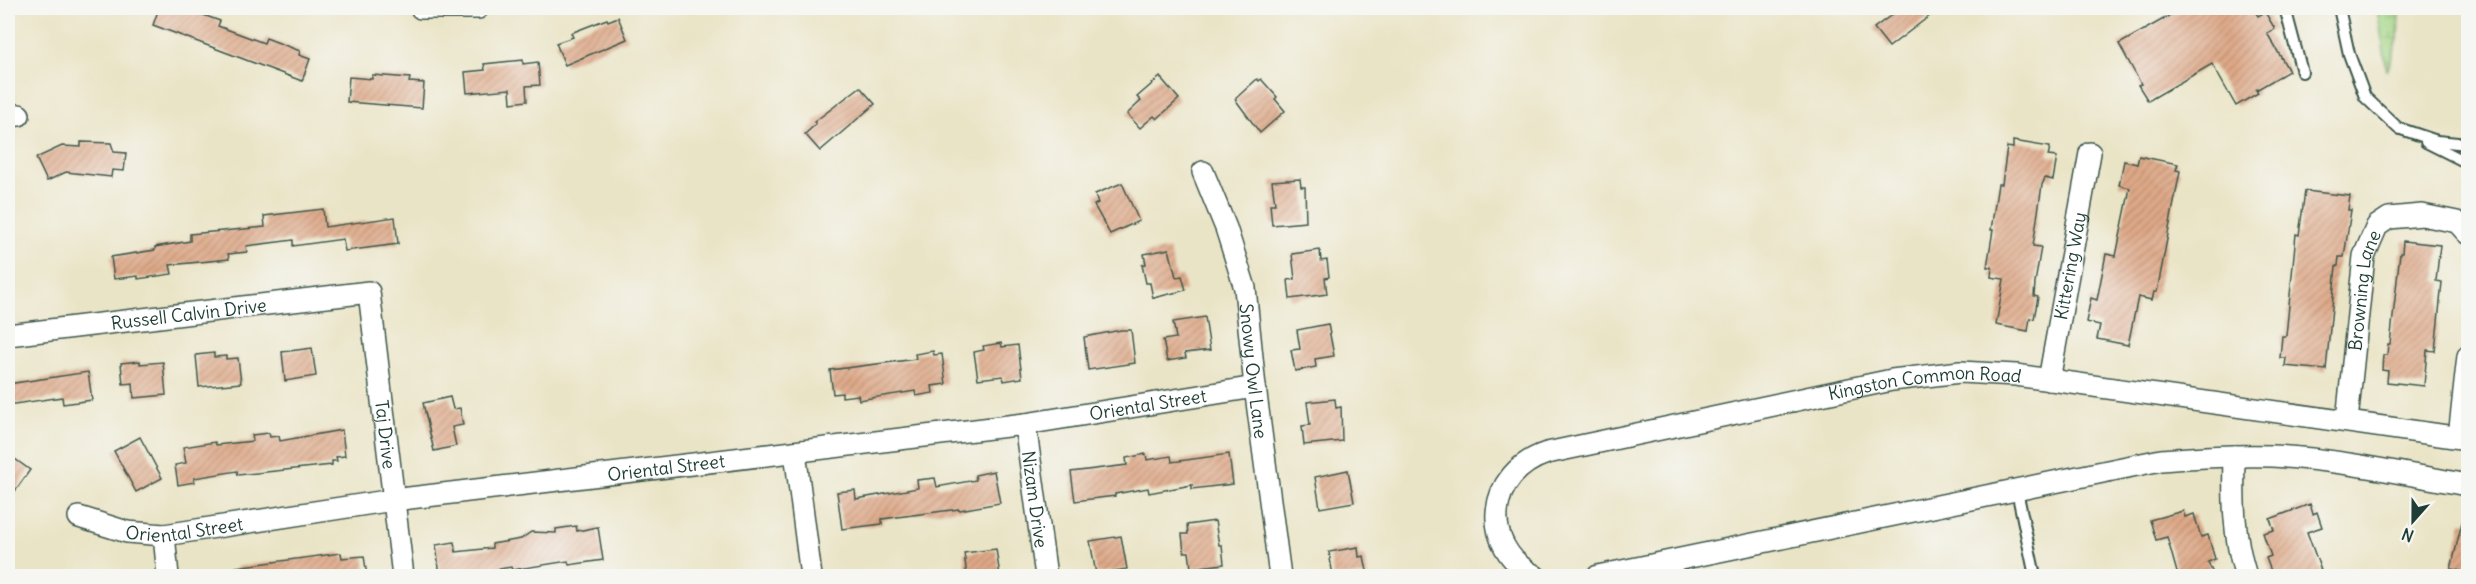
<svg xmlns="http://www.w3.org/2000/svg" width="2476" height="584" viewBox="0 0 2476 584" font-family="Delius,sans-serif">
  <defs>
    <pattern id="wetland-marsh" width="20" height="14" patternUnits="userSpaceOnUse" patternTransform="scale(1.5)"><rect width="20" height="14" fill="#a3d584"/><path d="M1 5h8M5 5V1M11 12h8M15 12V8" fill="none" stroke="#84ae6d"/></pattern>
    <pattern id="building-hatch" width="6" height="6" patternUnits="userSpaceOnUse" patternTransform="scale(1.5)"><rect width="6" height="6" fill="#dfa988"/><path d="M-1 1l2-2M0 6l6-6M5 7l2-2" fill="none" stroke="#b48b70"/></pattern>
  </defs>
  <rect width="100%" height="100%" fill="#f6f6f2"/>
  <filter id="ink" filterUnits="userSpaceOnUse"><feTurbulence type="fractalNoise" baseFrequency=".0167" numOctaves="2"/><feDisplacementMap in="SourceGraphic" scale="12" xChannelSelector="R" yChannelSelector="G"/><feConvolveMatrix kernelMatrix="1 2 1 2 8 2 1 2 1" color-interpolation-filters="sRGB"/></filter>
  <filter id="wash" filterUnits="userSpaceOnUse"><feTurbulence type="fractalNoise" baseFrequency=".008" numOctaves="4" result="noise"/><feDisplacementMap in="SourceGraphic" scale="24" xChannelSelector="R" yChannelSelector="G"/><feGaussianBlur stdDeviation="1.35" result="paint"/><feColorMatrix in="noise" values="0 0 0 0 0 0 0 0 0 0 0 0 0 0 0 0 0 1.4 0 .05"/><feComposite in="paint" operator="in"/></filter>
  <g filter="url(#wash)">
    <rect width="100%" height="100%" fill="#eae4c6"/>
    <path fill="url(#wetland-marsh)" stroke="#61895c" stroke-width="1.5" d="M2377,8H2399L2398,39L2387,71Z"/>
    <g id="blocks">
      <g fill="url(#building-hatch)">
        <path d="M159,8H184L220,21L218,26L264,43L266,38L300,51L299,55L310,59L302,81L153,25Z"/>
        <path d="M1901,8H1940L1889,47L1874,28Z"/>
        <path d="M2183,8H2253L2258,16L2265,12L2275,29L2267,33L2289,71L2256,90L2258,93L2236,106L2212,64L2148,101L2138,85L2141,84L2119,44Z"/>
        <path d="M618,17L627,39L565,65L556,43L573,37L571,33L607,19L608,21Z"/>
        <path d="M523,60V64L538,62L540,85L526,86L527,101L511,103L510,89L467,93L465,72L485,70L484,64Z"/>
        <path d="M372,75L410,78L409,82L424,83L422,108L347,102L349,77L372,79Z"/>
        <path d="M1160,77L1179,99L1157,119L1154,116L1140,128L1127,114L1141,101L1137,97Z"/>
        <path d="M1257,79L1259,81L1261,79L1277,97L1275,99L1285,111L1260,133L1235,99Z"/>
        <path d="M860,87L875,104L820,151L805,134L816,124L814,122Z"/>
        <path d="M2013,141L2050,147L2048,156L2057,157L2053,180L2045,178L2042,185L2033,246L2041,247L2035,283L2034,296L2038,297L2034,319L2030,318L2028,331L1996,325L2004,279L1991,277L1992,267H1987L1993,230H1991L1998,184H2002L2007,147L2013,148Z"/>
        <path d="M81,142L111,143L114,152L126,153L124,171L112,170L111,177L66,172L47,181L36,158L62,146L81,147Z"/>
        <path d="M2139,156L2178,164L2176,170L2180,171L2157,292H2154L2152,300L2138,297L2128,345L2097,339L2100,325L2086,322L2091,298L2097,300L2106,254L2116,256L2130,188L2119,185L2124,161L2137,164Z"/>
        <path d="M1300,179L1301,187H1305L1306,222L1272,225L1270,204H1275L1272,181Z"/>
        <path d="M1122,183L1139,221L1110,234L1094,205L1098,203L1095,194Z"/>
        <path d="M2305,191L2350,196L2348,210H2351L2344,257H2339L2338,266H2336L2326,370L2285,366L2286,358H2280L2282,336H2286L2296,234L2299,235Z"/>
        <path d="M323,209L325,227L395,217L398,244L345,251L343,239L293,246V240L246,246L247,252L228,254L229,259L170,265L172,274L138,279V276L114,279L111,257L155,250V247L190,241V234L265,227L264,216Z"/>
        <path d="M2403,241L2440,245L2436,281L2442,282L2435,351L2427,350L2424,386L2387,382L2388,371L2382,370L2383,355H2387L2388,344H2390L2400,253H2402Z"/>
        <path d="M1169,249L1176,277L1182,276L1186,290L1153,298L1150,283H1146L1142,265L1146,264L1144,254Z"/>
        <path d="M1320,250L1321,261L1327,260L1329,277L1325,278L1327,294L1290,299L1288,280L1295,279L1292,254Z"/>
        <path d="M1205,317L1210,350L1185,353L1186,358L1167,361L1163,340L1176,338L1173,322Z"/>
        <path d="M1328,324L1334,356L1315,359L1316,367L1295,371L1291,350L1300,349L1297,330Z"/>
        <path d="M1121,330H1131L1135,363L1088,370L1084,337Z"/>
        <path d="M1001,343L1002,347L1018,345L1022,378L1004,381L1003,376L978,379L974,352L984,350L983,346Z"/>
        <path d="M312,348L316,376L285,381L282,352Z"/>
        <path d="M933,351L934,355L942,354L946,384L932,386L933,393L916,396L915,391L859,400L858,395L842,397V393L833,394L830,370L916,359L915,354Z"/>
        <path d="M214,353V357L226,356V359L238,358L241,383L199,387L196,355Z"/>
        <path d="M140,361V364L163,362L166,395L134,398L133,383L123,384L121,363Z"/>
        <path d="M88,372L92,400L63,404L62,397L8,405V384Z"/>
        <path d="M450,397L453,409L460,408L463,425L452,427L456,446L434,451L423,403Z"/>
        <path d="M1335,399L1336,408L1341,407L1342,441L1304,445L1302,426L1310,425L1307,402Z"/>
        <path d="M342,430L345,456L336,457L337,461H332V465L238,475L237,471L194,478L195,482L178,485L175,465L186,463L183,447L215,442L216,445L253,441L252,435L269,433L270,437L279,436L280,441Z"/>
        <path d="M140,437L162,478L136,492L114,451Z"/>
        <path d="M8,454L30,470L8,501Z"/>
        <path d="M1146,454L1147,460L1171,456L1172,462L1229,454L1233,484L1192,489V485L1149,493L1148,488L1115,494V496L1075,501L1071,472L1127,465L1126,458Z"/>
        <path d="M1348,470L1354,502L1320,508L1315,477Z"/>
        <path d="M994,471L1000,503L960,510L959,509L882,519V524L842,529L837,492L855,490L856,499L918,488L917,480L935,478L937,487L976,480L975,475Z"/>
        <path d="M2310,504L2313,514L2317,512L2322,527L2307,532L2323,576H2273L2266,558L2271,556L2263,533L2274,530L2270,519Z"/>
        <path d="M2183,511L2185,517L2194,514L2201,537L2208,535L2215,559L2208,562L2214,576H2178L2167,537L2156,540L2150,520Z"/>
        <path d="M1215,521L1219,545H1222L1224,564L1191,568L1189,552H1184L1182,534H1188L1187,525Z"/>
        <path d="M2462,522L2469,523V573L2451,569Z"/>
        <path d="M576,526L577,531L598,527L603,560L569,565L568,561L512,570L511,567L482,572V576H440L436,545L454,542L456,552L492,548V544L521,539L531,532L556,533V529Z"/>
        <path d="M1121,536L1127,569L1096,574L1090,541Z"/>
        <path d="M1358,547L1359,557L1364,556L1368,576H1333L1329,552Z"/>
        <path d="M996,549L1000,576H967L964,553Z"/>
        <path d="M341,553L342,558L364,556L367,576H236V567Z"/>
      </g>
    </g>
  </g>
  <g filter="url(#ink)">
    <use href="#blocks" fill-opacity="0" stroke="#3d564a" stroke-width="1.5"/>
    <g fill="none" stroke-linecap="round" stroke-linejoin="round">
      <g stroke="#3d564a" stroke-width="14">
        <g id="service">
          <path d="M2285,8L2302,72"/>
          <path d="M2339,8L2349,54L2365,97L2398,128L2437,141L2468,144"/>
          <path d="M2426,142L2468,163"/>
          <path d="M2017,491L2035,576"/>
        </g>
      </g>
      <g stroke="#3d564a" stroke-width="24">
        <g id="minor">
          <path d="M421,8H478"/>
          <path d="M8,116L19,115"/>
          <path id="s1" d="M1203,172L1226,228L1245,288L1255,387L1280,576"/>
          <path id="s2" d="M8,335L369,292L403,576"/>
          <path id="s3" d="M2049,380L2090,153"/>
          <path id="s4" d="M2347,421L2364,256L2377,226L2389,218L2422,215L2457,222L2468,234"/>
          <path id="s5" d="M1025,424L1046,576"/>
          <path d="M2459,437L2468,356"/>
          <path d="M795,452L811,576"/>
          <path d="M2234,456C2233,497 2233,536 2246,576"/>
          <path id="s6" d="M79,517L127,532L164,535L393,500L1025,424L1255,387"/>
          <path d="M164,535L168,576"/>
          <path id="s7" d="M1535,576C1479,546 1486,473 1547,453L1892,380L1960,372L2016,375L2468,439"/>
          <path d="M1598,576L2161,460C2198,457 2235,455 2272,456C2338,459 2404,474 2468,485"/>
        </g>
      </g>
      <use href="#service" stroke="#fff" stroke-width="10"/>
      <use href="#minor" stroke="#fff" stroke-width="21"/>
    </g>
  </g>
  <g text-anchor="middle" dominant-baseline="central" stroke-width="4.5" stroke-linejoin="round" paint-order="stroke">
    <g font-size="18" fill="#1f3d34" stroke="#f6f6f2">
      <text stroke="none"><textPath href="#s3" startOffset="116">Kittering Way</textPath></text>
      <text stroke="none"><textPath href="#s4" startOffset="132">Browning Lane</textPath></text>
      <text stroke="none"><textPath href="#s2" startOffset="182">Russell Calvin Drive</textPath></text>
      <text stroke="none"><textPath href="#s1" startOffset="207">Snowy Owl Lane</textPath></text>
      <text stroke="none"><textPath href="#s7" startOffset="546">Kingston Common Road</textPath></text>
      <text stroke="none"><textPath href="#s6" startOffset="1080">Oriental Street</textPath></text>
      <text stroke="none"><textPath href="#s2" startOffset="507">Taj Drive</textPath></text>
      <text stroke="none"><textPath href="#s6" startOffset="594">Oriental Street</textPath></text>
      <text stroke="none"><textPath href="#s5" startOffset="76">Nizam Drive</textPath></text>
      <text stroke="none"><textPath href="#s6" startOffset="108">Oriental Street</textPath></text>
    </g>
  </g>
  <rect width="2476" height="584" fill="none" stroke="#f6f6f2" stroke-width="30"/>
  <g transform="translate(2413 521) rotate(201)" stroke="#f6f6f2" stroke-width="4.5" paint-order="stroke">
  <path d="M0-4.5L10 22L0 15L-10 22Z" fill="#1f3d34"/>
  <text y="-9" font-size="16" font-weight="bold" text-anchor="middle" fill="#1f3d34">N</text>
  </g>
</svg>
